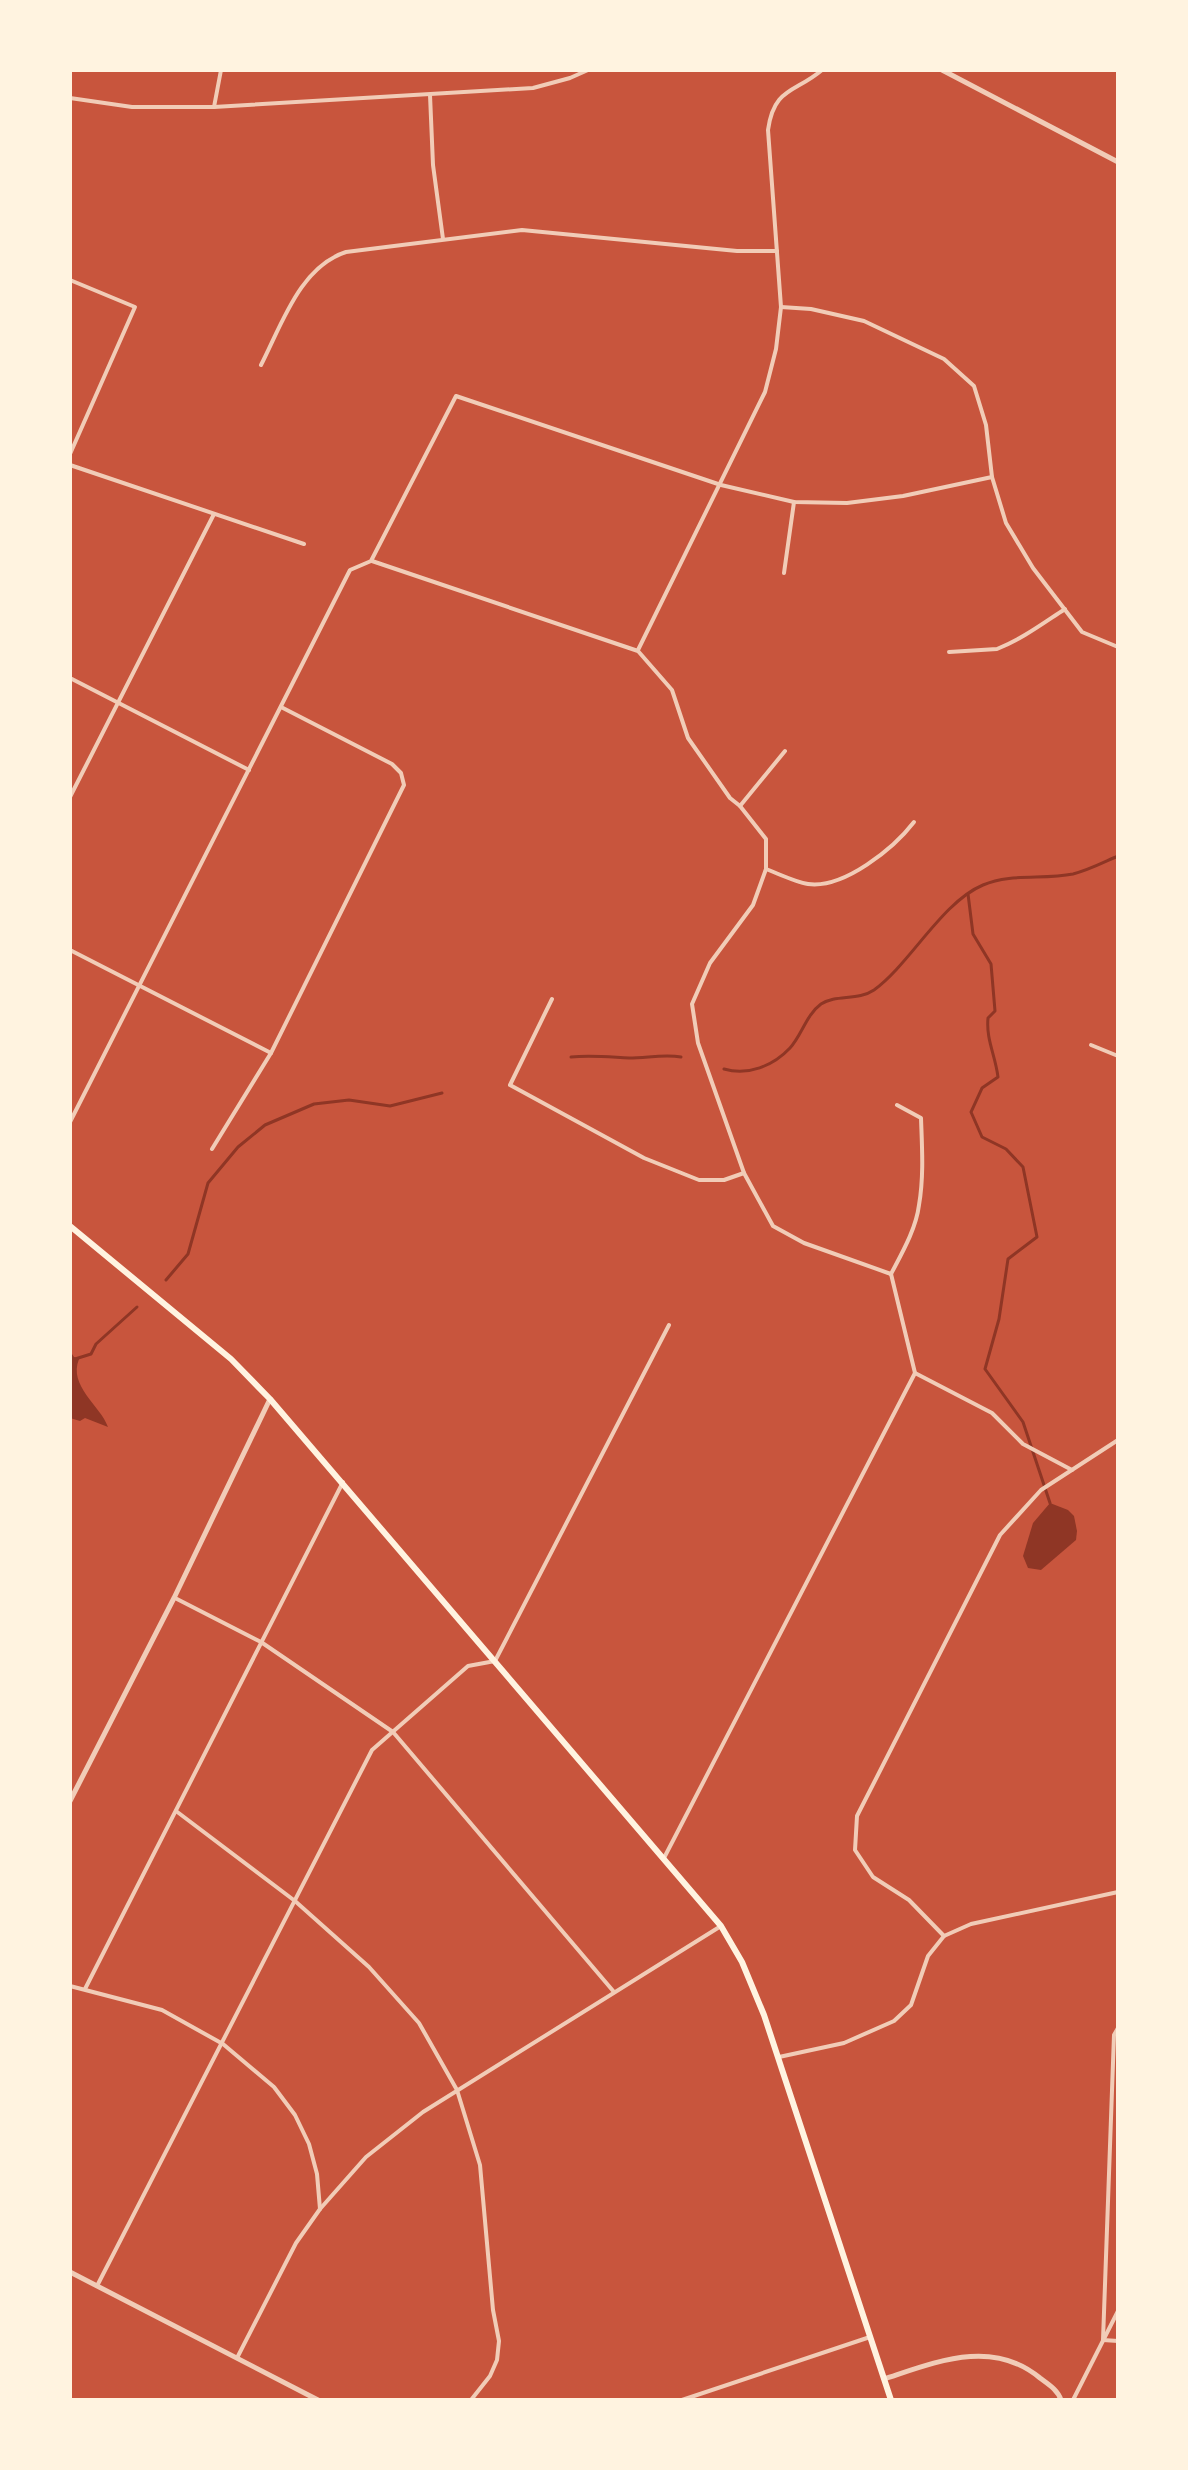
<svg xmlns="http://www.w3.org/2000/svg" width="1188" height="2470" viewBox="0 0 1188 2470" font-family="Helvetica,sans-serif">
  <rect width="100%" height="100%" fill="#c8553d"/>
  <g fill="#8f3625">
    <path d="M70,1351L74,1357L79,1359C68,1386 100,1405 108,1427L85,1418L80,1421L70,1418Z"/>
    <path d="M1050,1503L1068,1510L1074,1516L1077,1531L1076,1540L1041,1570L1028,1568L1023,1556L1033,1523Z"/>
  </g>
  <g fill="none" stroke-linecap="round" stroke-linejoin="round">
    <g stroke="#8f3625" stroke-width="3">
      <path d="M968,894L973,934L991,964L995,1011L988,1018C986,1040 995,1054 998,1077L982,1088L971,1112L982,1137L1006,1149L1023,1167L1037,1237L1008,1259L999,1319L985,1369L1023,1422L1050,1503"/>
      <path d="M571,1057C591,1055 609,1057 629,1058C647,1058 664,1054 681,1057"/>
      <path d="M724,1069C748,1076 773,1066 790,1048C802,1035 806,1015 821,1004C836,994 858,1001 874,990C910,964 942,902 983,885C1011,873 1043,880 1073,874C1089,870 1104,862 1118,856"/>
      <path d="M166,1280L188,1254L208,1183L238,1147L265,1125L314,1104L349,1100L390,1106L442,1093"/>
      <path d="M75,1359L91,1354L96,1344L137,1307"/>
    </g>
    <g stroke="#f1ccb7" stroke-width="4">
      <path d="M430,95L433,165L443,239"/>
      <path d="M70,98L132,107H214L533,88L570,78L588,70"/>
      <path d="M214,107L221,70"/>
      <path d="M70,280L135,307L70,454"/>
      <path d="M781,307L811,309L864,321L944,359L974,386L986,425L992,477L1006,523L1033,568L1082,632L1118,647"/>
      <path d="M261,365C282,324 300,267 346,252L522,230L737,251H777"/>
      <path d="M70,465L304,544"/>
      <path d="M372,561L638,651L672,690L688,738L730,798L740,806L766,839V869L753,905L710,963L692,1004L698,1043L744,1173L773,1226L804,1243L891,1274"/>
      <path d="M784,573L794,502"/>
      <path d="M638,650L765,392L776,349L781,307L768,130C774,87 795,93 822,70"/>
      <path d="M949,652L997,649C1022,639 1042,624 1065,609"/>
      <path d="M70,678L249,770"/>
      <path d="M70,797L214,514"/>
      <path d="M740,806L785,751"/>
      <path d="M766,869C779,874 795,882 808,884C844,889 894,848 914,822"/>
      <path d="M70,950L271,1053"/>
      <path d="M552,999L510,1085L644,1158L699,1180H724L744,1173"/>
      <path d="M1091,1045L1118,1056"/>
      <path d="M70,1122L350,570L371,561L456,396L721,485L794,502L847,503L903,496L992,477"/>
      <path d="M212,1149L271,1053L404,785L401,773L392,764L281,707"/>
      <path d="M891,1274L915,1373L992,1413L1023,1444L1072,1470"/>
      <path d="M891,1274C902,1253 916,1229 919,1205C924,1176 922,1147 921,1118L897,1105"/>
      <path d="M175,1598L261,1642L393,1732L614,1992"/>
      <path d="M176,1811L295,1901L369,1967L419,2023L457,2090L480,2165L493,2310L499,2341L497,2360L490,2376L471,2400"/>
      <path d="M664,1858L915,1373"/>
      <path d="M944,1936L909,1900L873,1877L855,1850L857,1816L1000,1535L1041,1490L1118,1440"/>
      <path d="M70,1986L162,2010L223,2044L274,2087L295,2115L309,2144L317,2174L320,2209"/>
      <path d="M85,1989L343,1482"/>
      <path d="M1118,2028L1114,2035L1103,2340L1118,2341"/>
      <path d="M779,2057L844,2043L894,2021L911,2005L928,1956L944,1936L971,1924L1118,1892"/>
      <path d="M97,2286L372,1750L468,1666L495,1661L669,1325"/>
      <path d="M237,2358L296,2243L320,2209L366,2157L423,2112L721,1926"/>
      <path d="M682,2400L870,2337"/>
      <path d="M1073,2400L1118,2311"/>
    </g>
    <g stroke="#f1ccb7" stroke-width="5">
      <path d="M942,70L1118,162"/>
      <path d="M70,1801L174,1598L270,1399"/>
      <path d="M70,2272L318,2400"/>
      <path d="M884,2379C936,2362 992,2338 1040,2378C1048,2384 1058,2390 1061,2400"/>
    </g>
    <path stroke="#fff3e0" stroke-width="6" d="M70,1226L231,1359L270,1399L721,1926L742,1962L764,2015L891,2400"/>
  </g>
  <rect width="1188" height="2470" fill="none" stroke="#fff3e0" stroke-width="144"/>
</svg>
